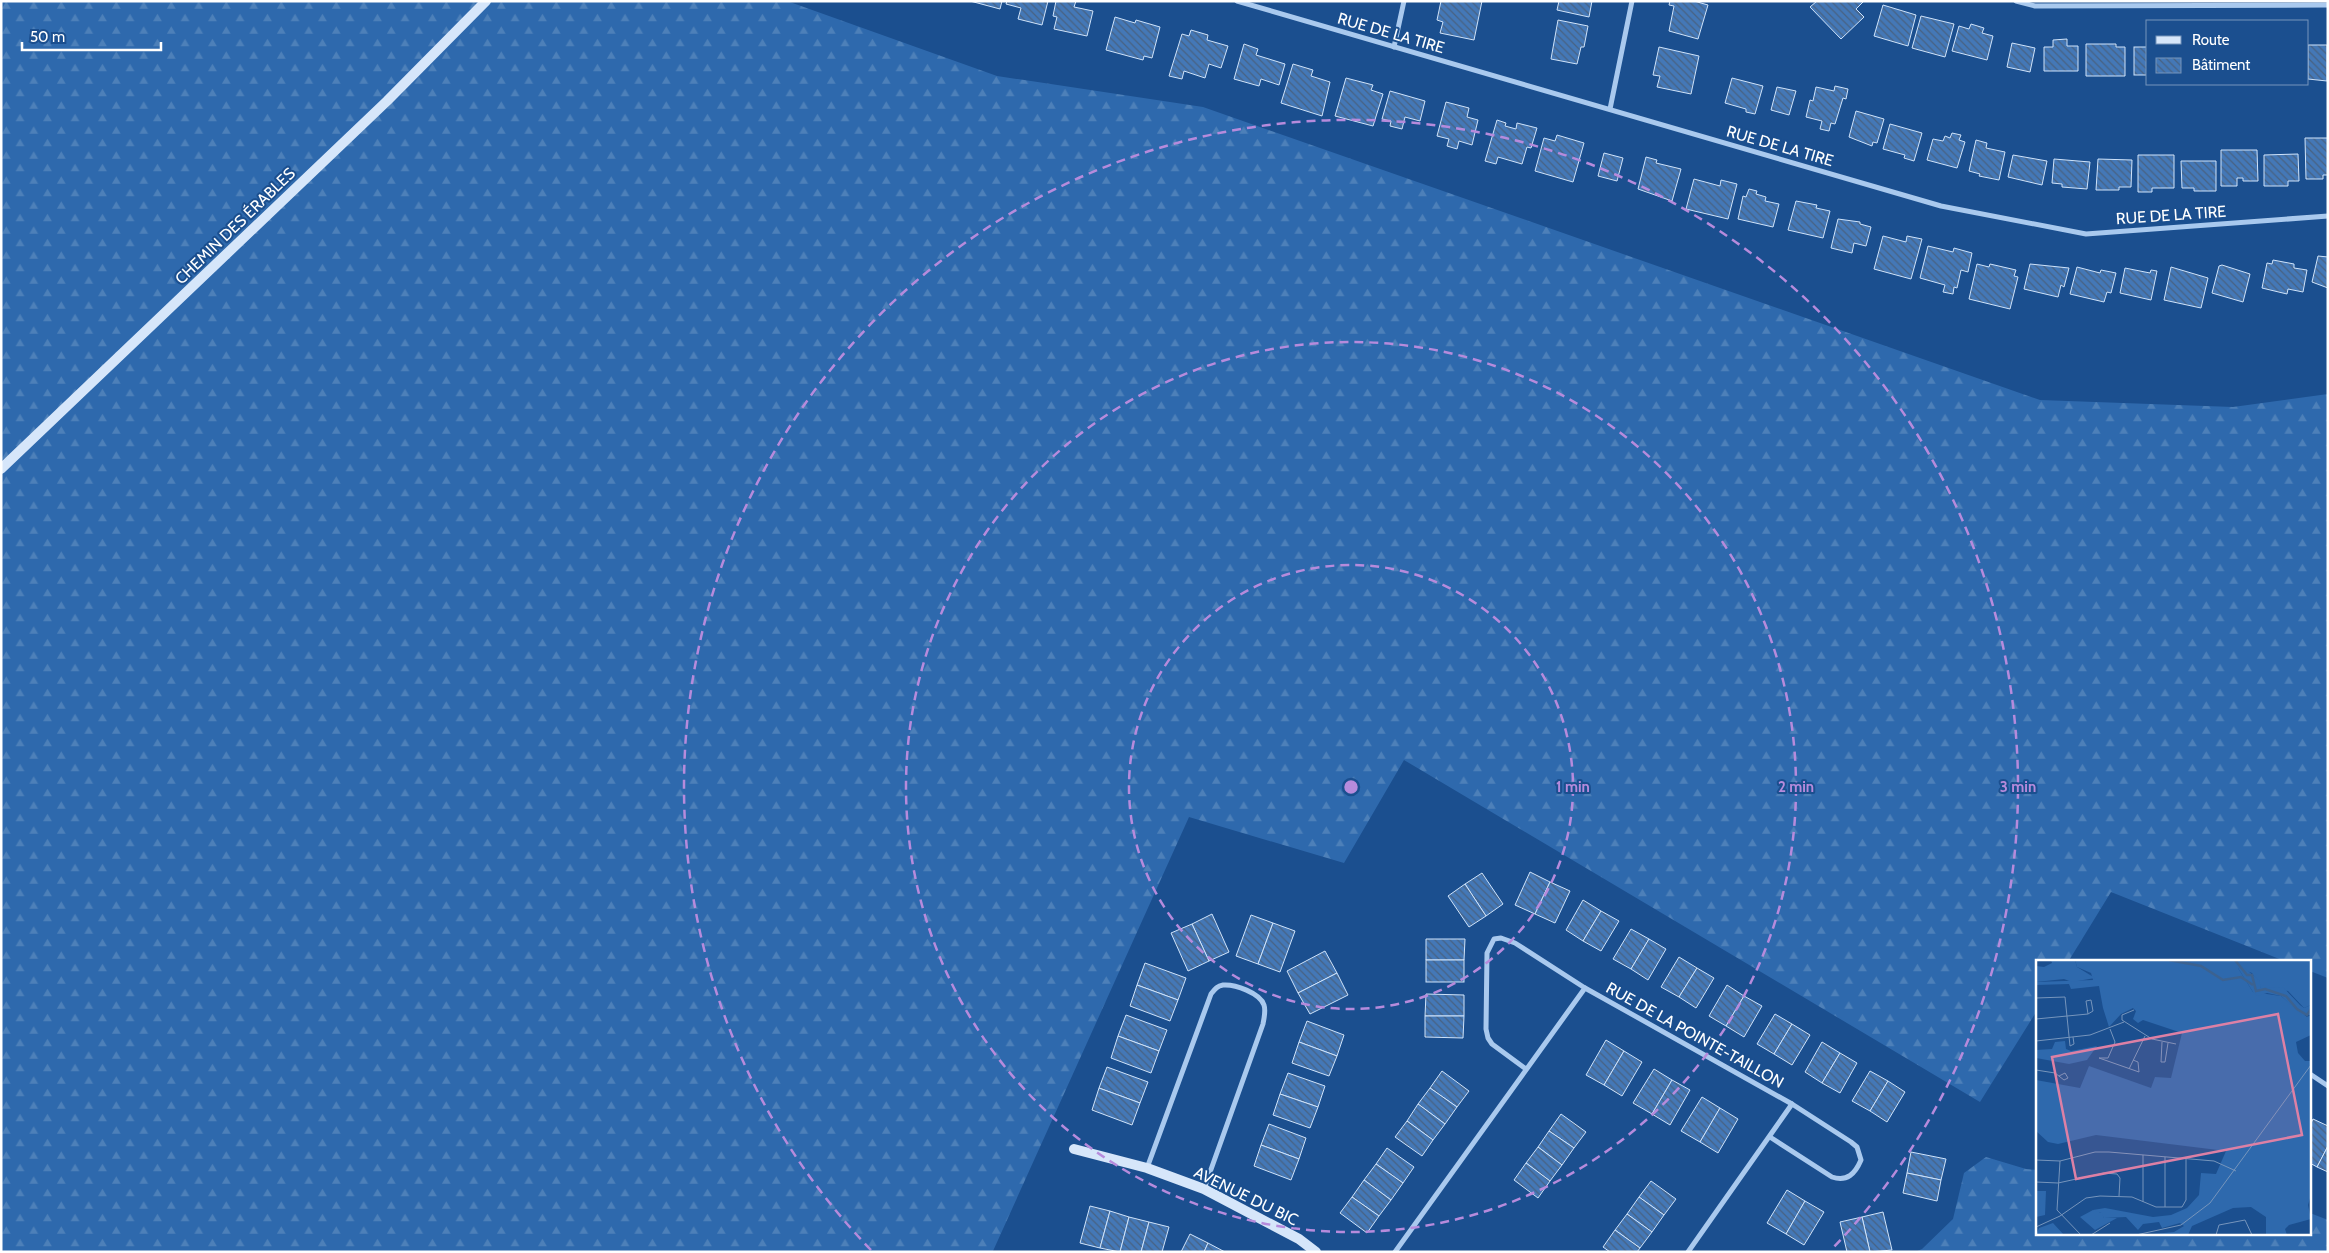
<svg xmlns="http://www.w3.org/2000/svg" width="2329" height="1253" viewBox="0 0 2329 1253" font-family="Cabin,sans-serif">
  <defs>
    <pattern id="forest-firs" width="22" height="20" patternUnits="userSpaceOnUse" patternTransform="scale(1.25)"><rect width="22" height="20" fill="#2e69ad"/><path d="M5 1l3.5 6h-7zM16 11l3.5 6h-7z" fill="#4d80b9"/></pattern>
    <pattern id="building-back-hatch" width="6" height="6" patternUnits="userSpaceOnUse" patternTransform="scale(1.25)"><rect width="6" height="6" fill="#4478b7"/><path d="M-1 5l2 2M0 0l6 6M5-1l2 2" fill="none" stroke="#486282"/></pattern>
  </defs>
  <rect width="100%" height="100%" fill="#1b4f8f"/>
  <g fill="url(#forest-firs)">
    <path d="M1,1H787L997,76L1203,107L2040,400L2233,407L2328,394V978L2310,971V962H2287L2111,892L2068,962H2038V1009L1980,1102L1404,760L1344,863L1189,817L993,1251L995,1252H1Z"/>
    <path d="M1986,1157L2026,1169L2038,1170V1234H2310V1213L2328,1220V1252H1915L1922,1249L1953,1219L1964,1173Z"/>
  </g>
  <g fill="url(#building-back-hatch)" stroke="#cfe3fa">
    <path d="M970,1H1002L1000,9Z"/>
    <path d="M1007,1H1048L1042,25L1018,19L1021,8L1006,4Z"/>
    <path d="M1056,1H1076L1074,7L1093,11L1087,36L1054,29L1057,17L1053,16Z"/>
    <path d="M1441,1H1482L1474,40L1440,33L1443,22L1437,20Z"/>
    <path d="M1559,1H1592L1589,17L1557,10Z"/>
    <path d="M1670,1H1694L1708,5L1698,39L1669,31L1674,6L1669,5Z"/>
    <path d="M1817,1H1864L1856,9L1864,17L1841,39L1810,7Z"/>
    <path d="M1883,5L1916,15L1908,46L1874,36Z"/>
    <path d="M1921,16L1954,24L1945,57L1912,48Z"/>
    <path d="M1115,17L1135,23L1136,20L1160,27L1152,58L1144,56L1143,60L1106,50Z"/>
    <path d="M1558,20L1588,26L1584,47H1581L1577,64L1551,59Z"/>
    <path d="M1971,24L1984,28L1982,33L1993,36L1987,60L1952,51L1959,26L1969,29Z"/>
    <path d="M1191,30L1208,35L1207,40L1228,46L1221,68L1209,64L1205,78L1184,71L1182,79L1169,76L1182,34L1189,36Z"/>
    <path d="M2067,39V46H2078V71H2044V47H2053V40Z"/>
    <path d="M2012,43L2035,48L2030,72L2007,67Z"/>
    <path d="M1244,44L1258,49L1256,55L1285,64L1279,85L1261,79L1259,86L1234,79Z"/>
    <path d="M2086,44H2116V47H2125V76H2086Z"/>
    <path d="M2308,45H2327V81L2308,79Z"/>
    <path d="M1659,47L1699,56L1691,94L1657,87L1660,76L1653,75Z"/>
    <rect x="2134" y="47" width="14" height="28"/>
    <path d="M1293,64L1313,70L1311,76L1330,82L1322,116L1281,103Z"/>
    <path d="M1346,78L1373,85L1371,90L1383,94L1373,126L1335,116Z"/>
    <path d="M1732,78L1763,86L1755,114L1746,112V109L1725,103Z"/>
    <path d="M1835,86L1848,89L1846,99L1843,98L1835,124L1831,123L1829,131L1820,129L1822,121L1806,117L1810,100L1813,101L1816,87L1834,91Z"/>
    <path d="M1777,87L1796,91L1789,115L1771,110Z"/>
    <path d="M1390,91L1425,101L1420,121L1405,117L1402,129L1390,126L1391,121L1382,119Z"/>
    <path d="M1446,102L1469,108L1467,117L1478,120L1472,145L1459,141L1457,149L1447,146L1449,139L1437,136Z"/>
    <path d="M1856,111L1884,119L1877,143L1873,142L1872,146L1849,137Z"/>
    <path d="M1497,120L1506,123L1505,126L1516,129L1517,123L1537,128L1531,148L1527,147L1522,164L1498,157L1496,164L1485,161Z"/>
    <path d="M1890,124L1922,133L1914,161L1904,158L1905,155L1883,149Z"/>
    <path d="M1952,133L1961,135L1959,140L1965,142L1957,168L1927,160L1933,139L1943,141L1945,136L1950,138Z"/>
    <path d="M1557,135L1584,143L1573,182L1535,171L1544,138L1555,141Z"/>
    <path d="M2305,138H2328V175H2323V179H2306Z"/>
    <path d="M1976,140L1987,143L1986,148L2005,152L1999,180L1979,176L1980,174L1969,171Z"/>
    <path d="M2221,150H2257L2258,181H2243V178H2237V186H2221Z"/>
    <path d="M1604,153L1623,158L1617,181L1598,176Z"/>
    <path d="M2298,154L2299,181H2288V186H2264V155Z"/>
    <path d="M2013,155L2047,161L2042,185L2008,177Z"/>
    <path d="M2138,155H2174V188H2152V192H2138Z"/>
    <path d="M1646,157L1657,160L1656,163L1681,169L1672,201L1638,189Z"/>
    <path d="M2054,159L2090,162L2087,189L2062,187V184L2052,183Z"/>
    <path d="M2098,159L2132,160L2131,187H2119V190H2096Z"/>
    <path d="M2181,161H2216V191H2194V188H2182Z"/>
    <path d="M1694,179L1720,186L1721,180L1737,184L1728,219L1686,209Z"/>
    <path d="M1749,189L1757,191L1756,194L1766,197L1765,201L1779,204L1773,227L1738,219L1743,196L1746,197Z"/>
    <path d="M1796,201L1817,205L1816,208L1830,211L1823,238L1788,230Z"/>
    <path d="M1838,219L1860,222V224L1871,227L1866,246L1854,243L1852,253L1831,248Z"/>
    <path d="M1883,236L1906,242L1907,236L1922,239L1911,279L1874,269Z"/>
    <path d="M1928,246L1953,252L1954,248L1972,253L1968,272L1961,270L1957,288L1954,287L1953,294L1943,292L1945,285L1920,278Z"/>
    <path d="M2318,256L2328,257V288L2312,282Z"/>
    <path d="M2273,260L2294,264V268L2307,270L2303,292L2288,289L2287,294L2262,288L2267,263L2272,264Z"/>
    <path d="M1977,264L1989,267L1990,264L2016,270L2014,276L2018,277L2010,309L1969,299Z"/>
    <path d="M2030,264L2069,268L2064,287L2061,285L2058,297L2024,289Z"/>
    <path d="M2222,265L2250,274L2243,302L2212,293L2219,266Z"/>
    <path d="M2077,267L2100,273L2101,270L2116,273L2111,293L2107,292L2104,302L2070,294Z"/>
    <path d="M2171,267L2208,278L2201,308L2164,300Z"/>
    <path d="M2125,268L2150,273L2151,270L2157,271L2151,300L2120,293Z"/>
    <path d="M1530,872L1550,882L1535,914L1515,905Z"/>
    <path d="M1482,873L1503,904L1486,916L1465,884Z"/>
    <path d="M1550,882L1570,891L1555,923L1535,914Z"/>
    <path d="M1465,884L1486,916L1469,927L1448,896Z"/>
    <path d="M1583,900L1601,911L1583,941L1566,930Z"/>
    <path d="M1601,911L1619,921L1601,951L1583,941Z"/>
    <path d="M1212,914L1229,952L1209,961L1192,924Z"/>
    <path d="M1251,915L1273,923L1258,964L1236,956Z"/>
    <path d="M1273,923L1295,931L1280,972L1258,964Z"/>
    <path d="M1192,924L1209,961L1188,971L1171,933Z"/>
    <path d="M1631,929L1649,939L1631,969L1613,959Z"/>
    <path d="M1426,939H1465L1464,960H1426Z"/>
    <path d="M1649,939L1666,949L1648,980L1631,969Z"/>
    <path d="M1325,951L1337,973L1298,993L1287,971Z"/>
    <path d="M1679,957L1697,968L1679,997L1661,987Z"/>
    <rect x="1426" y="960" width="38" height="22"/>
    <path d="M1145,963L1186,978L1178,1000L1137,985Z"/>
    <path d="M1697,968L1714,978L1696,1008L1679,997Z"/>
    <path d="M1337,973L1348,995L1310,1014L1298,993Z"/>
    <path d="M1137,985L1178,1000L1170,1021L1130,1006Z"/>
    <path d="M1727,985L1744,996L1726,1026L1709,1016Z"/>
    <path d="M1426,994L1464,995V1016H1425Z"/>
    <path d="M1744,996L1762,1006L1744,1037L1726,1026Z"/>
    <path d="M1775,1014L1792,1024L1774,1054L1757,1044Z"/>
    <path d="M1126,1015L1167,1030L1159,1051L1118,1036Z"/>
    <path d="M1425,1016H1464L1463,1038L1425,1037Z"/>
    <path d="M1307,1021L1344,1035L1337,1056L1299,1042Z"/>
    <path d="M1792,1024L1810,1035L1792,1065L1774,1054Z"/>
    <path d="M1118,1036L1159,1051L1151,1073L1111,1058Z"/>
    <path d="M1606,1040L1624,1051L1604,1085L1586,1075Z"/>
    <path d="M1299,1042L1337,1056L1329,1076L1292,1063Z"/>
    <path d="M1822,1042L1840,1053L1822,1083L1805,1072Z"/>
    <path d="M1624,1051L1642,1062L1622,1096L1604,1085Z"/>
    <path d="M1840,1053L1857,1063L1840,1093L1822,1083Z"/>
    <path d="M1107,1067L1148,1082L1140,1103L1099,1088Z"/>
    <path d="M1654,1069L1672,1080L1652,1114L1633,1103Z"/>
    <path d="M1442,1071L1469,1091L1457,1107L1430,1088Z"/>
    <path d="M1870,1071L1888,1081L1870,1111L1852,1101Z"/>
    <path d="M1288,1073L1325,1086L1318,1107L1280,1094Z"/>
    <path d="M1672,1080L1690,1090L1670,1125L1652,1114Z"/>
    <path d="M1888,1081L1905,1092L1887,1122L1870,1111Z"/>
    <path d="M1099,1088L1140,1103L1132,1125L1092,1110Z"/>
    <path d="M1430,1088L1457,1107L1445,1124L1418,1104Z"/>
    <path d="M1280,1094L1318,1107L1310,1128L1273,1115Z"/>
    <path d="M1702,1097L1720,1108L1700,1142L1681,1131Z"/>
    <path d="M1418,1104L1445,1124L1433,1140L1407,1121Z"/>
    <path d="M1720,1108L1738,1119L1718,1153L1700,1142Z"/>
    <path d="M1561,1114L1586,1132L1574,1148L1549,1131Z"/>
    <path d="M2313,1119L2328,1126V1146L2317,1167L2310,1163V1125Z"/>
    <path d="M1407,1121L1433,1140L1422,1156L1395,1137Z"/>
    <path d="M1269,1124L1306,1138L1299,1159L1261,1145Z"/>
    <path d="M1549,1131L1574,1148L1562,1165L1538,1147Z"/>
    <path d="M1261,1145L1299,1159L1291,1180L1254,1166Z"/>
    <path d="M2328,1146V1172L2317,1167Z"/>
    <path d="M1538,1147L1562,1165L1550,1181L1526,1163Z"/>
    <path d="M1387,1148L1414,1167L1403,1183L1376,1164Z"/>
    <path d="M1911,1152L1946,1159L1941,1180L1907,1173Z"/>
    <path d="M1526,1163L1550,1181L1538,1198L1514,1180Z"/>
    <path d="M1376,1164L1403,1183L1391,1200L1364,1180Z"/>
    <path d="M1907,1173L1941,1180L1937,1201L1903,1193Z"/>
    <path d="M1364,1180L1391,1200L1379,1216L1352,1197Z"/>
    <path d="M1651,1181L1676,1199L1664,1215L1639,1197Z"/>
    <path d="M1787,1190L1805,1201L1786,1234L1767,1223Z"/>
    <path d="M1352,1197L1379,1216L1367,1233L1340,1213Z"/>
    <path d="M1639,1197L1664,1215L1652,1232L1627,1214Z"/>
    <path d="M1805,1201L1824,1212L1804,1245L1786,1234Z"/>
    <path d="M1090,1206L1110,1211L1100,1248L1080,1243Z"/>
    <path d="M1110,1211L1129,1217L1120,1252L1100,1248Z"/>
    <path d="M1883,1212L1892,1250L1870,1252L1862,1217Z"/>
    <path d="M1627,1214L1652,1232L1640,1248L1615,1230Z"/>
    <path d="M1129,1217L1149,1222L1141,1252H1120Z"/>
    <path d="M1862,1217L1870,1252H1847L1840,1222Z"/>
    <path d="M1149,1222L1169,1227L1162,1252H1141Z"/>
    <path d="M1615,1230L1640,1248L1637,1252H1610L1603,1247Z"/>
    <path d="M1190,1234L1208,1243L1204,1252H1181Z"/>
    <path d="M1208,1243L1225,1252H1204Z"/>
  </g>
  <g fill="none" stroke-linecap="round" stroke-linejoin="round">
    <g stroke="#a9c9ee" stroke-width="5">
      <path d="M1237,1L1941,206L2086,234L2328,216"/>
      <path d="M2016,1L2035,6L2328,5"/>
      <path d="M1394,47L1404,1"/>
      <path d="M1610,109L1632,1"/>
      <path d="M1526,1069L1492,1044L1488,1038L1486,1029L1487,953L1494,939L1501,938L1515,943L1585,988L1792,1104L1851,1142L1857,1147L1861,1160C1855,1174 1847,1182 1832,1177L1770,1137"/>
      <path d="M2310,1074L2328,1086"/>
      <path d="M1147,1168L1211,994C1215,989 1217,986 1223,985C1235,984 1260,993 1264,1005C1266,1011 1264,1018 1263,1024L1204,1189"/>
      <path d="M1395,1252L1585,988"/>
      <path d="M1688,1252L1792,1104"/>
    </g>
    <g stroke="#d6e6fa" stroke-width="10">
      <path d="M1,469L387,101L486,1"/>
      <path d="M1074,1149L1147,1168L1204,1189L1299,1239L1316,1252"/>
    </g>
  </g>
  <g fill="none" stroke="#b68bdc" stroke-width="2.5" stroke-dasharray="9 6">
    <circle cx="1351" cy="787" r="222"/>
    <circle cx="1351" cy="787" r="445"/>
    <path d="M871 1250A667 667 0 1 1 1831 1250"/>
  </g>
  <g text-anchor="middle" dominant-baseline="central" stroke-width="4" stroke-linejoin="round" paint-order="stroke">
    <g font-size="16" fill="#fff" stroke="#1b4f8f">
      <text transform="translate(1391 33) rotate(16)">RUE DE LA TIRE</text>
      <text transform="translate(1780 146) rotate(16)">RUE DE LA TIRE</text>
      <text transform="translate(2171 215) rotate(-4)">RUE DE LA TIRE</text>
      <text transform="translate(235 226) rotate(-44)">CHEMIN DES ÉRABLES</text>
      <text transform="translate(1695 1035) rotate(29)">RUE DE LA POINTE-TAILLON</text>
      <text transform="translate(1246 1196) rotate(26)">AVENUE DU BIC</text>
    </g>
  </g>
  <g transform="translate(2036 960)">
    <rect width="275" height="275" fill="#1b4f8f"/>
    <path d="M39,0H275V45L268,48L252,31L225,28L216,13L202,8L217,32L245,36L271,57L275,55V75L260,82L262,93L269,101H275V235L272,245L275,259L253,265L249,269L251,275H230V257L215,247L197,248L156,266L152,275H107L138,272L148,266L144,263L126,268L123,262L107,264L102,270L90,257L68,258L64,252L60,253L57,250L69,248L117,257L135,255L151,248L163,235L165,213L180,214L190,191L60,175L22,184L12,182L0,171V120L44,128L53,106L115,128L119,117L135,118L146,73L107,60L102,63L97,59L100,51L97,48H67L63,26L35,29L33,24L0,25V22L57,20L55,13L41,7ZM29,81L30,89L35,91L61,86L51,100L33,104L0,98V90L16,89L19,82ZM0,231H10L9,255L0,257ZM17,263L28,275H0L3,268Z" fill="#2e69ad"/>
    <path d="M15,0H39L41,7L59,18L36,22L28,19L0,22V6L8,7L16,3ZM206,6L223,20L225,28L247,27L264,45L268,48L275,45V55H266L245,36L231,33L222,36L217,32L202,8Z" fill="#2e69ad"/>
    <path d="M67,48H97L85,54L73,67ZM57,250L66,253L68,258H81L59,270L44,257Z" fill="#2e69ad"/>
    <path fill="none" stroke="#3c6290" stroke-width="2.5" d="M133,0L165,6L187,20L205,17L217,25M199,0L211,15H216L220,31L229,29L250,36L261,49L271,55L275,49"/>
    <path fill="none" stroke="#7695bc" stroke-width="1" d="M0,38L29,37L34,86L38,84L37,77M98,50L86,55V60L116,79L140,84M0,59L52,54L57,51L55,40L50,41L52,54M0,81L54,75L88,62M126,82L125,102H129L132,83M72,98H63L103,112L102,102L97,100M72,98L79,82L74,69M93,109L109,76M0,110L19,113L28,120L32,118L29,113L23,116M0,200L24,201L59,192H73L178,201L200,211M24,201L21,250L45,275M0,222L22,223L68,213L81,214L84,218L83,236M107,242V195M129,247V197M0,267L24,256L50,238L64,236L96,237L120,247H146L150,240V199M55,275L74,263M100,275L145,265L174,243L275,105M180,275L183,265L209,260L216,275"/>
    <path fill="#dd80a5" fill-opacity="0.15" stroke="#dd80a5" stroke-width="2.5" d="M242,54L266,175L40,219L16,97Z"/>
    <rect width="275" height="275" fill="none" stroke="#fff" stroke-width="2.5"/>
  </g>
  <circle cx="1351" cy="787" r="8" fill="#b68bdc" stroke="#1b4f8f" stroke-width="2.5"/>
  <g font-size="15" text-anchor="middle" font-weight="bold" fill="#b68bdc" stroke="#1b4f8f" stroke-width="4" stroke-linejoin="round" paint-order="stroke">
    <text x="1573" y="792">1 min</text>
    <text x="1796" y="792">2 min</text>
    <text x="2018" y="792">3 min</text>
  </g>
  <rect width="2329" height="1253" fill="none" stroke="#ffffff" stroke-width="5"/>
  <rect x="2146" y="20" width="162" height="65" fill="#1b4f8f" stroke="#7695bc"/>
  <rect x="2156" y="36" width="25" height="8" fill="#d6e6fa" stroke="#7695bc"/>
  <text x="2192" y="45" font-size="15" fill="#ffffff">Route</text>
  <rect x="2156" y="58" width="25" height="15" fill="url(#building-back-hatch)" stroke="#7695bc"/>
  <text x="2192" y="70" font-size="15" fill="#ffffff">Bâtiment</text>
  <path d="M22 42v8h139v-8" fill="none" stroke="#ffffff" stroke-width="2.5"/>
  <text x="30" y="42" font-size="15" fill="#ffffff" stroke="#1b4f8f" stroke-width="4" paint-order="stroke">50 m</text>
</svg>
